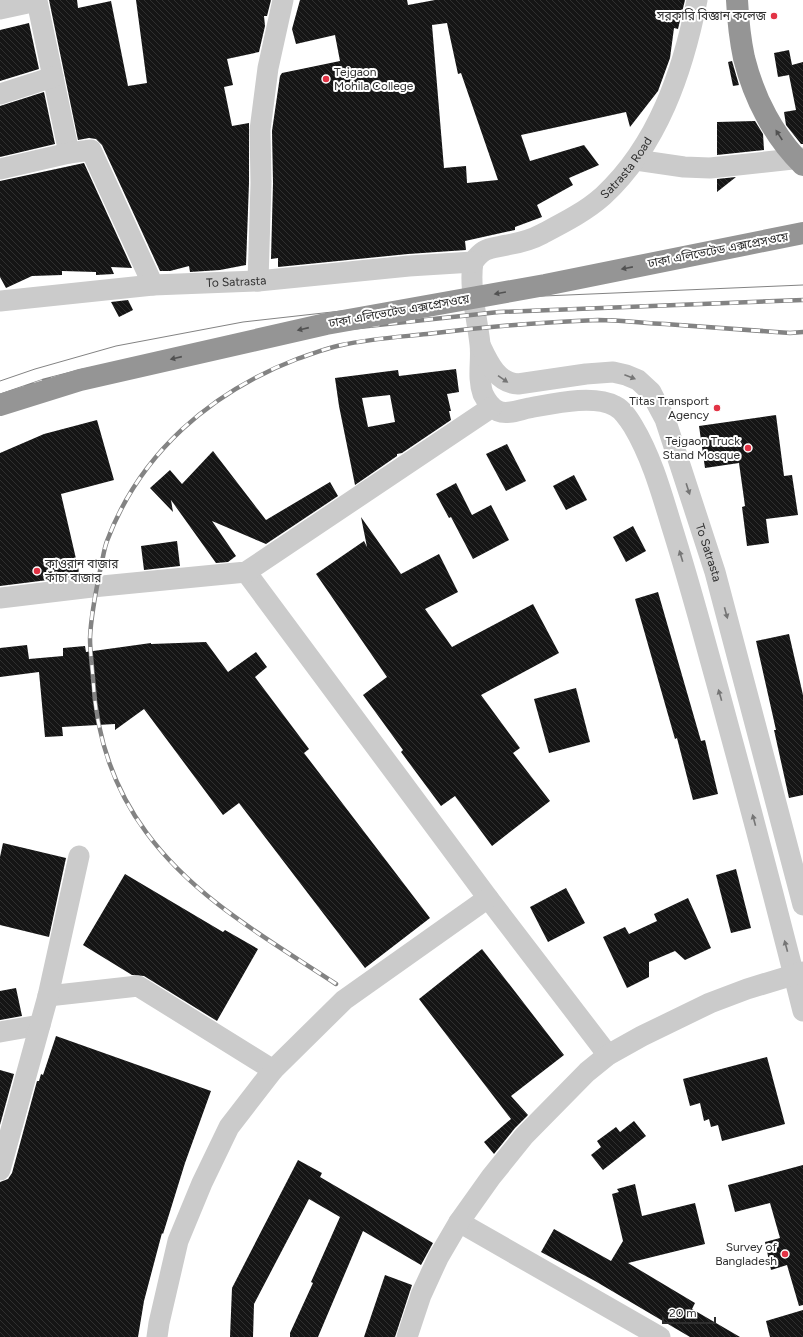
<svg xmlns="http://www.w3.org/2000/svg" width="803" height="1337" viewBox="0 0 803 1337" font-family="Figtree,'Noto Sans Bengali',sans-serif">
  <defs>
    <pattern id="building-back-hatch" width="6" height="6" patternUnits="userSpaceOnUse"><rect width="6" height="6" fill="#151515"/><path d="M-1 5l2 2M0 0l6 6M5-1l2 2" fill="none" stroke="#2f2f2f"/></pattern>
  </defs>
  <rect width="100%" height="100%" fill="#fff"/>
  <g fill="url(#building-back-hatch)" fill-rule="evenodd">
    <path d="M49,0H77L78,8L111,1L128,86L147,83L136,0H271L267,16H264L265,26L259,52L227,59L233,85L224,87L232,126L249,123V183L246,265L220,270L190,272L189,266L170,271H160L102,145L96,139L89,138L78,140Z"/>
    <path d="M300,0H407L408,5L435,0H685L678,29L674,28L670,58L658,91L630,127L626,112L521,135L530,161L584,145L599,165L569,178L573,185L537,205L542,217L515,227V230L465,241L466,250L408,254L278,267V258L271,259L273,183L272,131L280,76L282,73L340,61L335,35L296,44L292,29ZM447,23L458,74L461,73L498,180L467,183L466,166L444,168L432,25Z"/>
    <path d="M29,23L39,69L0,81V30Z"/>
    <path d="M789,50L792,65L803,62V144H801L786,125L784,112L796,110L789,75L778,77L774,53Z"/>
    <path d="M732,61L739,85L733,86L728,62Z"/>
    <path d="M44,92L55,144L0,157V106Z"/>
    <path d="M755,121L763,134L764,150L717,155V122Z"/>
    <path d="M84,163L132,268L111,267L114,274L96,275V272L62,271V275L32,276L6,288L0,277V181Z"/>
    <path d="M736,177L717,192V179Z"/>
    <path d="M128,300L133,310L119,317L111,302Z"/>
    <path d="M456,369L459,392L447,394L451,411H449L451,420L402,453L397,454V456L355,485L339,406L335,378L398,370L399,376ZM390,395L395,422L368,427L362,398Z"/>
    <path d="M776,415L784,476L792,475L798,515L766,519L769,543L747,546L742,507L745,506L739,463L705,468L699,426Z"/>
    <path d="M97,420L114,480L61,494L80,576L0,586V453L44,434Z"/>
    <path d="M507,444L526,481L506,491L486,454Z"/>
    <path d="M213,451L266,520L330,482L338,496L266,544L212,521L236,556L228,562L216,563L171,500L173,512L150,488L170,470L182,484Z"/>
    <path d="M574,475L587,500L566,510L553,486Z"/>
    <path d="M456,483L472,515L491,505L509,540L473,559L451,517L449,518L436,494Z"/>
    <path d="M361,517L401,574L439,554L458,592L425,609L452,647L533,604L559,653L481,695L520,748L513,753L550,801L492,846L455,796L441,806L401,752L403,750L363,695L387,677L316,574L364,541L367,547Z"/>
    <path d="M633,526L646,551L626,562L613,537Z"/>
    <path d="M177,541L180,566L144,570L141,546Z"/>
    <path d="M658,592L701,741L705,740L718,794L693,800L677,738L675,739L635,599Z"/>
    <path d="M789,634L803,695V795L789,798L774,730H776L756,641Z"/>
    <path d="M206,642L228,672L256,652L267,667L255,677L309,749L304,753L430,918L365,968L239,803L223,815L144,709L115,730V724L62,727L63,736L45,737L39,672L0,677V648L27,645L29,659L63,656V648L85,646L86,652L151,643V644Z"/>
    <path d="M576,688L590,742L549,753L534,699Z"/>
    <path d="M3,843L66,858L49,937L0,925V857Z"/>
    <path d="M736,869L751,928L731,933L716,875Z"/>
    <path d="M125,874L223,932L225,930L258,949L217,1021L144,976L132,975L83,945Z"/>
    <path d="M566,888L585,923L548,942L530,907Z"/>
    <path d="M688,898L711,948L685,960L675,951L649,962V977L627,988L603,937L625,927L629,934L657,921L654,914Z"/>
    <path d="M482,949L564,1055L511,1096L528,1115L515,1128L494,1154L484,1142L511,1119L419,999Z"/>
    <path d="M16,988L22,1016L0,1020V991Z"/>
    <path d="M56,1036L211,1091L185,1163L163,1234L162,1233L144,1301L138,1337H0V1182L8,1179L12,1173L37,1081H39L41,1074L43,1075Z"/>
    <path d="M767,1057L785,1124L722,1141L718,1125L711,1127L709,1119L704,1121L700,1103L690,1106L683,1079Z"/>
    <path d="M0,1070L14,1074L0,1125Z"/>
    <path d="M634,1121L646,1136L603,1170L591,1155L601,1147L597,1141L616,1127L620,1132Z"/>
    <path d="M298,1160L322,1173L320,1177L433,1243L421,1265L363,1231L318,1337H290V1333L313,1283L311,1282L340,1217L309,1199L254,1304L253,1337H230L232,1288Z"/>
    <path d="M803,1165V1305L799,1306L787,1265L771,1270L765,1242L780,1238L770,1203L735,1212L728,1185Z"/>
    <path d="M635,1184L642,1216L695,1203L705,1244L628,1263L695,1303L692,1309L740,1337H690L595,1281L541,1252L554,1229L611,1261L623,1241L612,1194L619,1192L617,1189Z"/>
    <path d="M385,1275L412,1285L395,1337H364Z"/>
    <path d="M803,1310V1337H770L766,1321Z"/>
  </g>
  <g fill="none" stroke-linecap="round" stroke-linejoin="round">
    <g stroke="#cbcbcb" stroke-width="21">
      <path d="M0,9L37,1L69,153"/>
      <path d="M0,94L53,77"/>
      <path d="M636,160L684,167L710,168L803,158"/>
      <path d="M0,169L69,153L91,150L153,285"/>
      <path d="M473,262C469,288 477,317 480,344C482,360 477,377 483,394C486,400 491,408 498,411C507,415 519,410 529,408C552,404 593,394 615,406C623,410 628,418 633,426C651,456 661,491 671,524C682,559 692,594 702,630C737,756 771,884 803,1011"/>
      <path id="s1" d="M473,262C476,258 479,254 484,251C490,247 499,247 507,245C519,243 531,240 542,234C563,223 585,212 603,196C658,145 683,71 697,0"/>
      <path d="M258,281L261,183L260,130L268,68L283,0"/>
      <path id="s2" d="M0,301L153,285L258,281L409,266L473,262"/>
      <path id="s3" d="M481,347C489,364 498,383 518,384L586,374L613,372L626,375L638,380L651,392L657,404L665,419L715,572L803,905"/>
      <path d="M246,572L488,898L608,1055"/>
      <path d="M0,598L92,587L246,572L492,407"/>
      <path d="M48,996L138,986L273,1070L229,1127L202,1183L178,1241L159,1323L157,1337"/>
      <path d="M0,1032L40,1025"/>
      <path d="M273,1070L344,1000L488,898"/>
      <path d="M0,1170L48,996L79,856"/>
      <path d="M459,1222L660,1337"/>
      <path d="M407,1337L421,1295L438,1258L459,1222L491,1177L524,1136L587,1072L608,1055L642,1036L710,1003L747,989L803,972"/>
    </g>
    <path stroke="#838383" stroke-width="1" d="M0,381L35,369L116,346L243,322L350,310L497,298L803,285"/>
    <g stroke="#838383" stroke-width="4.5">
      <g id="rail">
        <path d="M0,396L43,381L82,371L246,339L499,312L803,300"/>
        <path d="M336,984C268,939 195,899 146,832C112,786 96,734 93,678C92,665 90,651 90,638C91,614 96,590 101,566C103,558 104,549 107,541C140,453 211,392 297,359C311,354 327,348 342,345C369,339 399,337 427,334C484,327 541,322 598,320C620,320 643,323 665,324C706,327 748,330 790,333L803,332"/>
      </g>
    </g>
    <use href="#rail" stroke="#fff" stroke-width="3" stroke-dasharray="9" stroke-linecap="butt"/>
    <g stroke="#959595" stroke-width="22">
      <path d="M737,0C738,20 740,39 744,58C754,98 774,137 803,165"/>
      <path d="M0,405L80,380L326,324L545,285L803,233"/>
    </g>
  </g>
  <defs><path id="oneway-solid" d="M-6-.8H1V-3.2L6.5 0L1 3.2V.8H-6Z"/></defs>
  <g fill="#525252">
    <use href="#oneway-solid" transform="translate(779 135) rotate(-123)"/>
    <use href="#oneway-solid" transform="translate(627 268) rotate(169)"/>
    <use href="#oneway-solid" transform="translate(500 293) rotate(170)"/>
    <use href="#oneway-solid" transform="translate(303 329) rotate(167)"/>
    <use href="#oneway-solid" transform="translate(176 358) rotate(167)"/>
  </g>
  <g fill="#757575">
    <use href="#oneway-solid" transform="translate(630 377) rotate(21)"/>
    <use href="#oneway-solid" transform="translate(503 379) rotate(34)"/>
    <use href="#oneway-solid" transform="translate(688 489) rotate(72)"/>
    <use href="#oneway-solid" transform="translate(681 556) rotate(-107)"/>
    <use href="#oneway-solid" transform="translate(726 613) rotate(75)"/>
    <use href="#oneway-solid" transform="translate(720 695) rotate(-106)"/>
    <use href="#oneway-solid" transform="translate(754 820) rotate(-105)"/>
    <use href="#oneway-solid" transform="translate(786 946) rotate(-105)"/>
  </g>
  <g fill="#e23345" stroke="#fff" stroke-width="1.5">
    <circle cx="774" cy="16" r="4"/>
    <circle cx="326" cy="79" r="4"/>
    <circle cx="717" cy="408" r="4"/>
    <circle cx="748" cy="448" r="4"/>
    <circle cx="37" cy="571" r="4"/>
    <circle cx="785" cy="1254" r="4"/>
  </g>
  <g text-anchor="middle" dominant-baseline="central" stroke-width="4" stroke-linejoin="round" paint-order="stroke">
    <g font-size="12" fill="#2e2e2e" stroke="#fff" text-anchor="end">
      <text x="766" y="16">সরকারি বিজ্ঞান কলেজ</text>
      <text x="334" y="72" text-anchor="start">Tejgaon<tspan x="334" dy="14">Mohila College</tspan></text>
      <text x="709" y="401">Titas Transport<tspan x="709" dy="14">Agency</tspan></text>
      <text x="740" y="441">Tejgaon Truck<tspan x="740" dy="14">Stand Mosque</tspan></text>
      <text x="45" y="564" text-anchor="start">কাওরান বাজার<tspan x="45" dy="14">কাঁচা বাজার</tspan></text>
      <text x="777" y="1247">Survey of<tspan x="777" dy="14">Bangladesh</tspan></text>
    </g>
    <g font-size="12" fill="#2e2e2e" stroke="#fff">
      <text stroke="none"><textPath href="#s1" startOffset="185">Satrasta Road</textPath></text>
      <text transform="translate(718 250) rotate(-11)">ঢাকা এলিভেটেড এক্সপ্রেসওয়ে</text>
      <text stroke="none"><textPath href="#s2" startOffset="237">To Satrasta</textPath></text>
      <text transform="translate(399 311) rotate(-10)">ঢাকা এলিভেটেড এক্সপ্রেসওয়ে</text>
      <text stroke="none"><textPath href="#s3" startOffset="366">To Satrasta</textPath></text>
    </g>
  </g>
  <path d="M663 1317v6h52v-6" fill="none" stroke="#2e2e2e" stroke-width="2"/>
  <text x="669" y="1317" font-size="12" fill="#2e2e2e" stroke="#ffffff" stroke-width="3" paint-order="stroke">20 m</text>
</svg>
